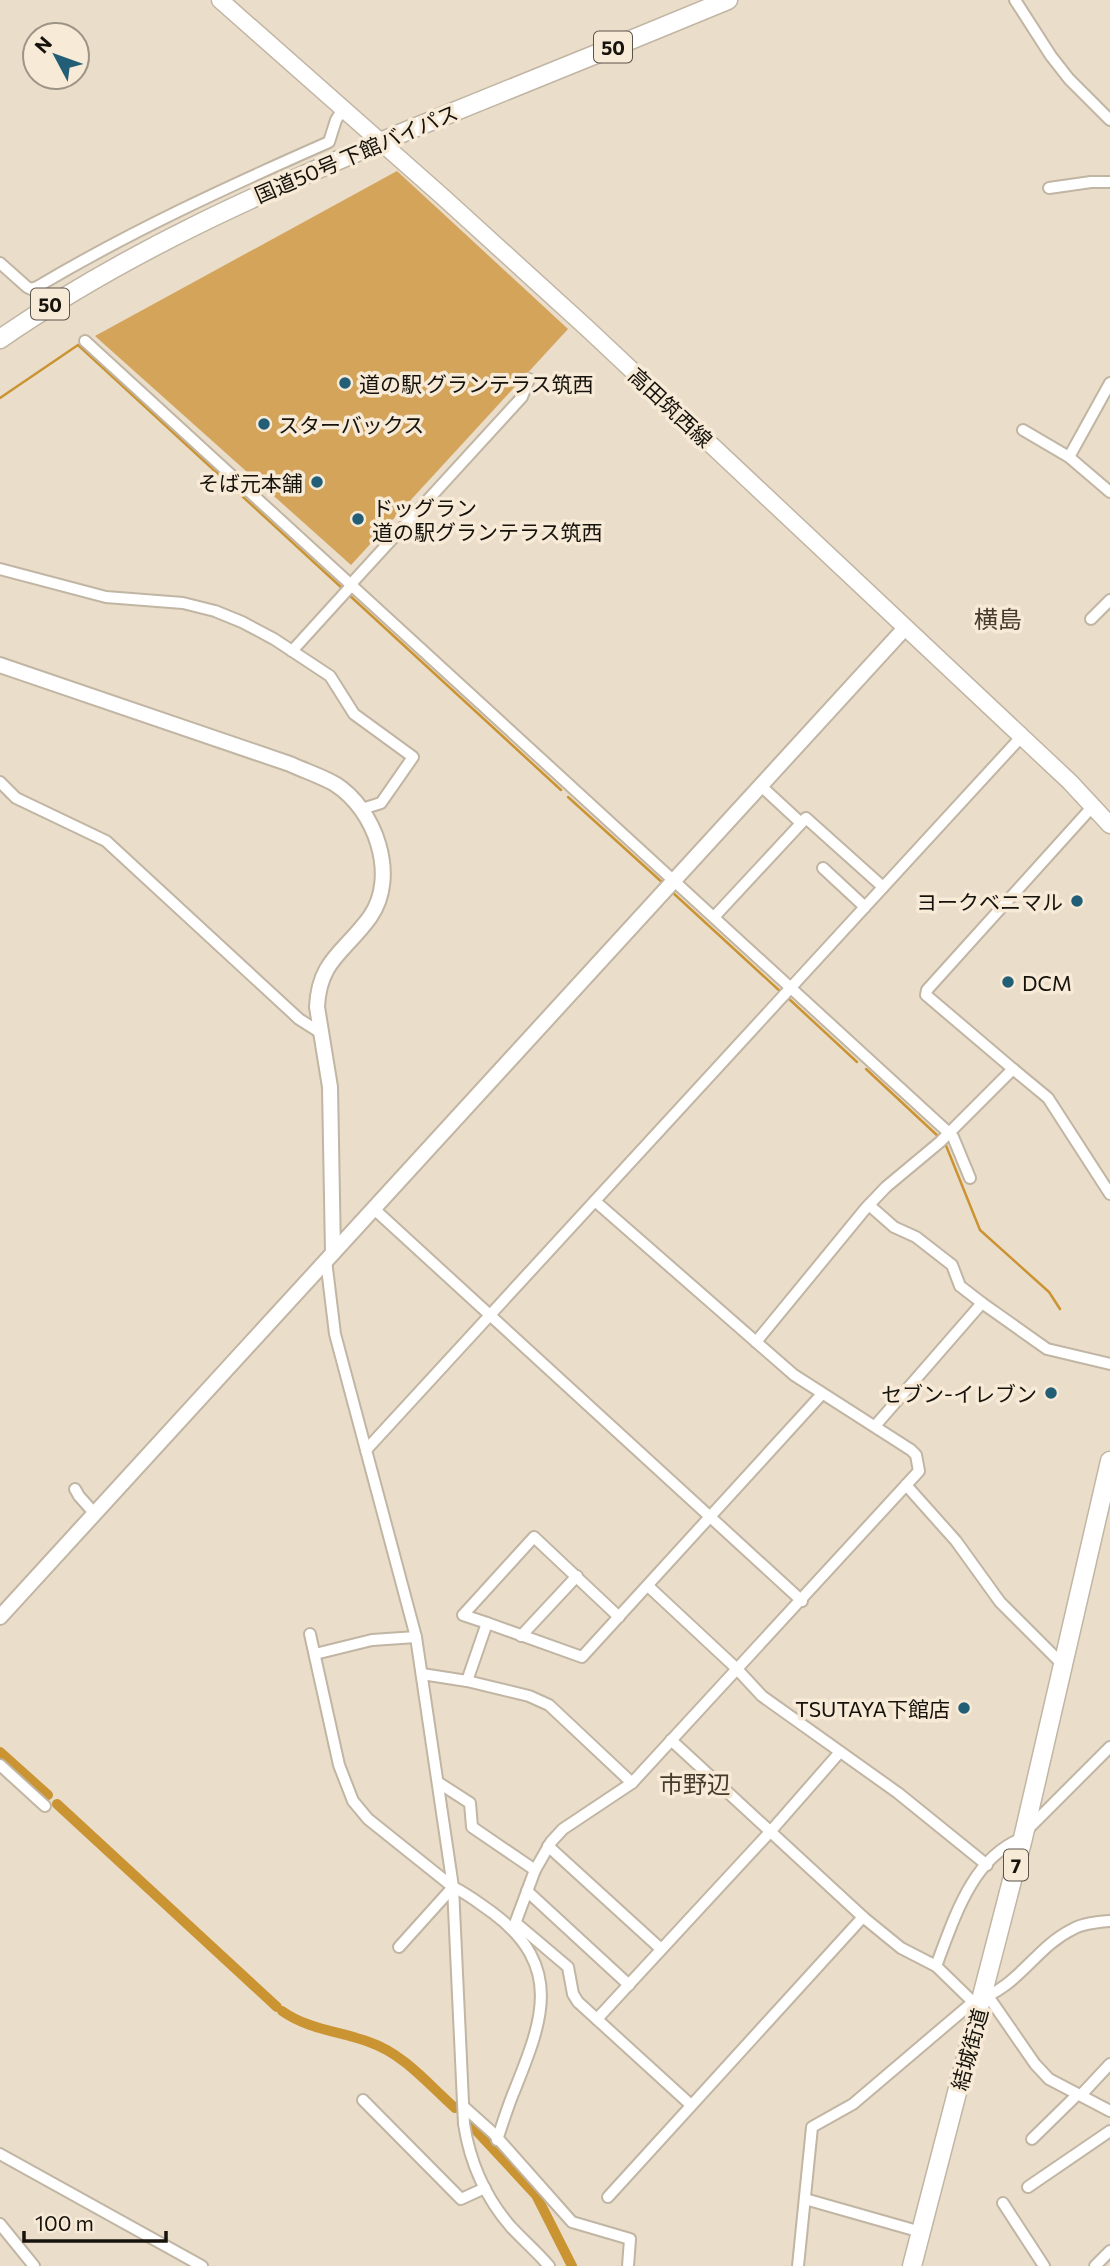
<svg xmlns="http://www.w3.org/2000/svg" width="1110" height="2266" viewBox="0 0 1110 2266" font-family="Commissioner,'Noto Sans JP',sans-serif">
  <rect width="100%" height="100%" fill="#eaddca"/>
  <path fill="#d3a45a" d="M397,171L568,329L351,565L95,336Z"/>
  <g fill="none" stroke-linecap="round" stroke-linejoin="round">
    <g stroke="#cb9433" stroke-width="2.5">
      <path d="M0,398L78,345L343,589"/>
      <path d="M348,594L561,790"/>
      <path d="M568,797L664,884"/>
      <path d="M671,891L782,993"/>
      <path d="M788,998L857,1062"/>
      <path d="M866,1069L940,1138"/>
      <path d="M945,1143L980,1230L1049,1292L1060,1309"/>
    </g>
    <g stroke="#cb9433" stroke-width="10">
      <path d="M0,1752L48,1795"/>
      <path d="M57,1804L277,2007"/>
      <path d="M282,2011C309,2030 339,2031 369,2042C404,2054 428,2084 455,2108"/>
      <path d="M472,2126L536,2195L572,2266"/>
    </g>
    <g stroke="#c1b5a3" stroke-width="14">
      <g id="minor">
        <path d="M1015,0L1051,56L1069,79L1110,120"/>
        <path d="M1049,188L1091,182H1110"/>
        <path d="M0,263L27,287L31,289L37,287C131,231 229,186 329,142L336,120L343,109"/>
        <path d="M85,341L949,1133L953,1137L970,1178"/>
        <path d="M1023,430L1069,457L1110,492"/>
        <path d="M1069,457L1110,383"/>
        <path d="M0,569L106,597L183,603L215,611L242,622L274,639L330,676L354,714L413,757L381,803L362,809"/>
        <path d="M351,584L522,397L529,379"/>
        <path d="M1091,619L1110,600"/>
        <path d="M292,651L352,585"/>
        <path d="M0,782L16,798L106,841L299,1019L321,1033"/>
        <path d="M761,786L801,823"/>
        <path d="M823,868L865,907"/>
        <path d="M714,917L806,818L883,887"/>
        <path d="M1013,1069L926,995L927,990L1093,806"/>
        <path d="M869,1205L894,1227L916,1237L952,1265L960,1286L982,1303"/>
        <path d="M373,1208L802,1601"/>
        <path d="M326,1260L335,1334L416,1637L453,1887L464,2124C470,2163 485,2197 511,2227C523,2240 537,2252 549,2266"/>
        <path d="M756,1342L866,1208L886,1187L940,1142L1013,1069L1048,1098L1110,1194"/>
        <path d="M875,1426L982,1303L1047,1349L1110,1364"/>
        <path d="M366,1450L1022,736"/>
        <path d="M906,1485L956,1541L1000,1602L1063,1665"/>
        <path d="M75,1489L79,1496L95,1514"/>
        <path d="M648,1586L736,1668L762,1696L898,1793L987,1865"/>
        <path d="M487,1623L463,1615L534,1537L619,1617"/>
        <path d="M310,1634L339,1765L353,1801L368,1819L453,1887C468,1894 480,1904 493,1913C566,1968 541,2024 513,2094C507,2109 502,2125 497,2140"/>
        <path d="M521,1636L577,1576"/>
        <path d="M315,1654L372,1640L416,1637"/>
        <path d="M422,1674L467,1681L529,1696L549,1705L632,1783"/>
        <path d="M467,1681L487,1623L582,1657L822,1394"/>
        <path d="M671,1740L863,1917L901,1948L936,1966L973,2002"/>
        <path d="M0,1765L45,1806"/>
        <path d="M439,1783L470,1803L472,1827L535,1870"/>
        <path d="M1027,1830L1110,1747"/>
        <path d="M548,1846L661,1949"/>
        <path d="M527,1891L629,1985"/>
        <path d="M516,1923L568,1967L573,1994L578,2002L691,2105"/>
        <path d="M513,1929L535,1870L551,1842L563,1829L632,1783L919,1471L916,1455L911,1450L794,1375L595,1201"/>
        <path d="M399,1947L453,1887"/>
        <path d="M936,1966C954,1919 972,1857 1023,1838"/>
        <path d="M988,1996L1035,2064L1049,2079L1110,2111"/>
        <path d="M597,2019L770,1832L840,1752"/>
        <path d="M1081,2095L1110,2064"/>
        <path d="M363,2100L461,2199L485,2188"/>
        <path d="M464,2107L493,2133L572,2222L630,2239L628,2266"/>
        <path d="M1032,2139L1078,2094"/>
        <path d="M0,2154L202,2266"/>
        <path d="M1028,2187L1110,2131"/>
        <path d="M608,2197L863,1917"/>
        <path d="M805,2199L921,2232"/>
        <path d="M1003,2203L1044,2266"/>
        <path d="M0,2224L34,2266"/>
        <path d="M798,2266L812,2127L853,2104L973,2002C1020,1987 1034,1948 1073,1929C1084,1923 1098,1922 1110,1921"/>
        <path d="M1095,2266L1110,2251"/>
      </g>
    </g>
    <g stroke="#c1b5a3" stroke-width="18">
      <g id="tertiary">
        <path d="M0,665L290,764C305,771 321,776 335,784C375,809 399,876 370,917C345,952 319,960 317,1007L330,1087L333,1253"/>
        <path d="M0,1617L905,628"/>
      </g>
    </g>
    <g stroke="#c1b5a3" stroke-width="19">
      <path id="secondary" d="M220,0L443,197L588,329L1070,782L1110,825"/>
    </g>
    <g stroke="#c1b5a3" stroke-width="21">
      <path id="primary" d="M912,2266L1023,1838L1110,1461"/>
    </g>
    <g stroke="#c1b5a3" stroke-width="21">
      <path id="trunk" d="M0,339C129,250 266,190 409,130C515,87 622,44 728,0"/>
    </g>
    <use href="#minor" stroke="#fff" stroke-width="10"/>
    <use href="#tertiary" stroke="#fff" stroke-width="14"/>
    <use href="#secondary" stroke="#fff" stroke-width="16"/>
    <use href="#primary" stroke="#fff" stroke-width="18"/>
    <use href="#trunk" stroke="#fff" stroke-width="18"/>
  </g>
  <g fill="#225f77" stroke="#f7ead7" stroke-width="2.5">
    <circle cx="345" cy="383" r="7"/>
    <circle cx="264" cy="424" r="7"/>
    <circle cx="317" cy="482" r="7"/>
    <circle cx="358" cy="519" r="7"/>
    <circle cx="1077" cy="901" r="7"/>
    <circle cx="1008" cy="982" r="7"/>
    <circle cx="1051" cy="1393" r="7"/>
    <circle cx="964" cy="1708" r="7"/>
  </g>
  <g text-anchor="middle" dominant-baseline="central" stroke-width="7" stroke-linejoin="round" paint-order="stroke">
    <g fill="#f7ead7" stroke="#5a5349" stroke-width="2">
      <rect x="594" y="31.5" width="38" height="31" rx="5"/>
      <rect x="31" y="288.5" width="38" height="31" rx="5"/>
      <rect x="1004" y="1849.5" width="24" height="31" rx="5"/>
    </g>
    <g font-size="19" font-weight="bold" fill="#16120c">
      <text x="613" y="47">50</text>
      <text x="50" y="304">50</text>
      <text x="1016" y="1865">7</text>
    </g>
    <g font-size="21" fill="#16120c" stroke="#f7ead7">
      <text transform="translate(356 153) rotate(-23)">国道50号 下館バイパス</text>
      <text transform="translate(671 407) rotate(43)">高田筑西線</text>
      <text transform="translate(969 2049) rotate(-75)">結城街道</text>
    </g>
    <g font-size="21" fill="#16120c" stroke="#f7ead7" text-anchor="start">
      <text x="359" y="383">道の駅 グランテラス筑西</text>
      <text x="278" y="424">スターバックス</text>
      <text x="303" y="482" text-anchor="end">そば元本舗</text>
      <text x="372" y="507">ドッグラン<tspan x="372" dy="24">道の駅グランテラス筑西</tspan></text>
      <text x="1063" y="901" text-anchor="end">ヨークベニマル</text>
      <text x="1022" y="982">DCM</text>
      <text x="1037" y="1393" text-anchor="end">セブン-イレブン</text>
      <text x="950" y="1708" text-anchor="end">TSUTAYA下館店</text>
    </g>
    <g font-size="24" fill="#463c2d" stroke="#f7ead7">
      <text x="998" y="618">横島</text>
      <text x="695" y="1783">市野辺</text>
    </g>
  </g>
  <g transform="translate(56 56) rotate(311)"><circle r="33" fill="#f7ead7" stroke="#9d9486" stroke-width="2"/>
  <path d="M0-5L12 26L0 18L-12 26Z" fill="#225f77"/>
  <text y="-10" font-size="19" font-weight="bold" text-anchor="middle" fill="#16120c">N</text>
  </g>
  <path d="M24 2231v10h142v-10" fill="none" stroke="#16120c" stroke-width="3.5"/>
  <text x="35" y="2231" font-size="21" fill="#16120c" stroke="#f7ead7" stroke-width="5" paint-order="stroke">100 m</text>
</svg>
